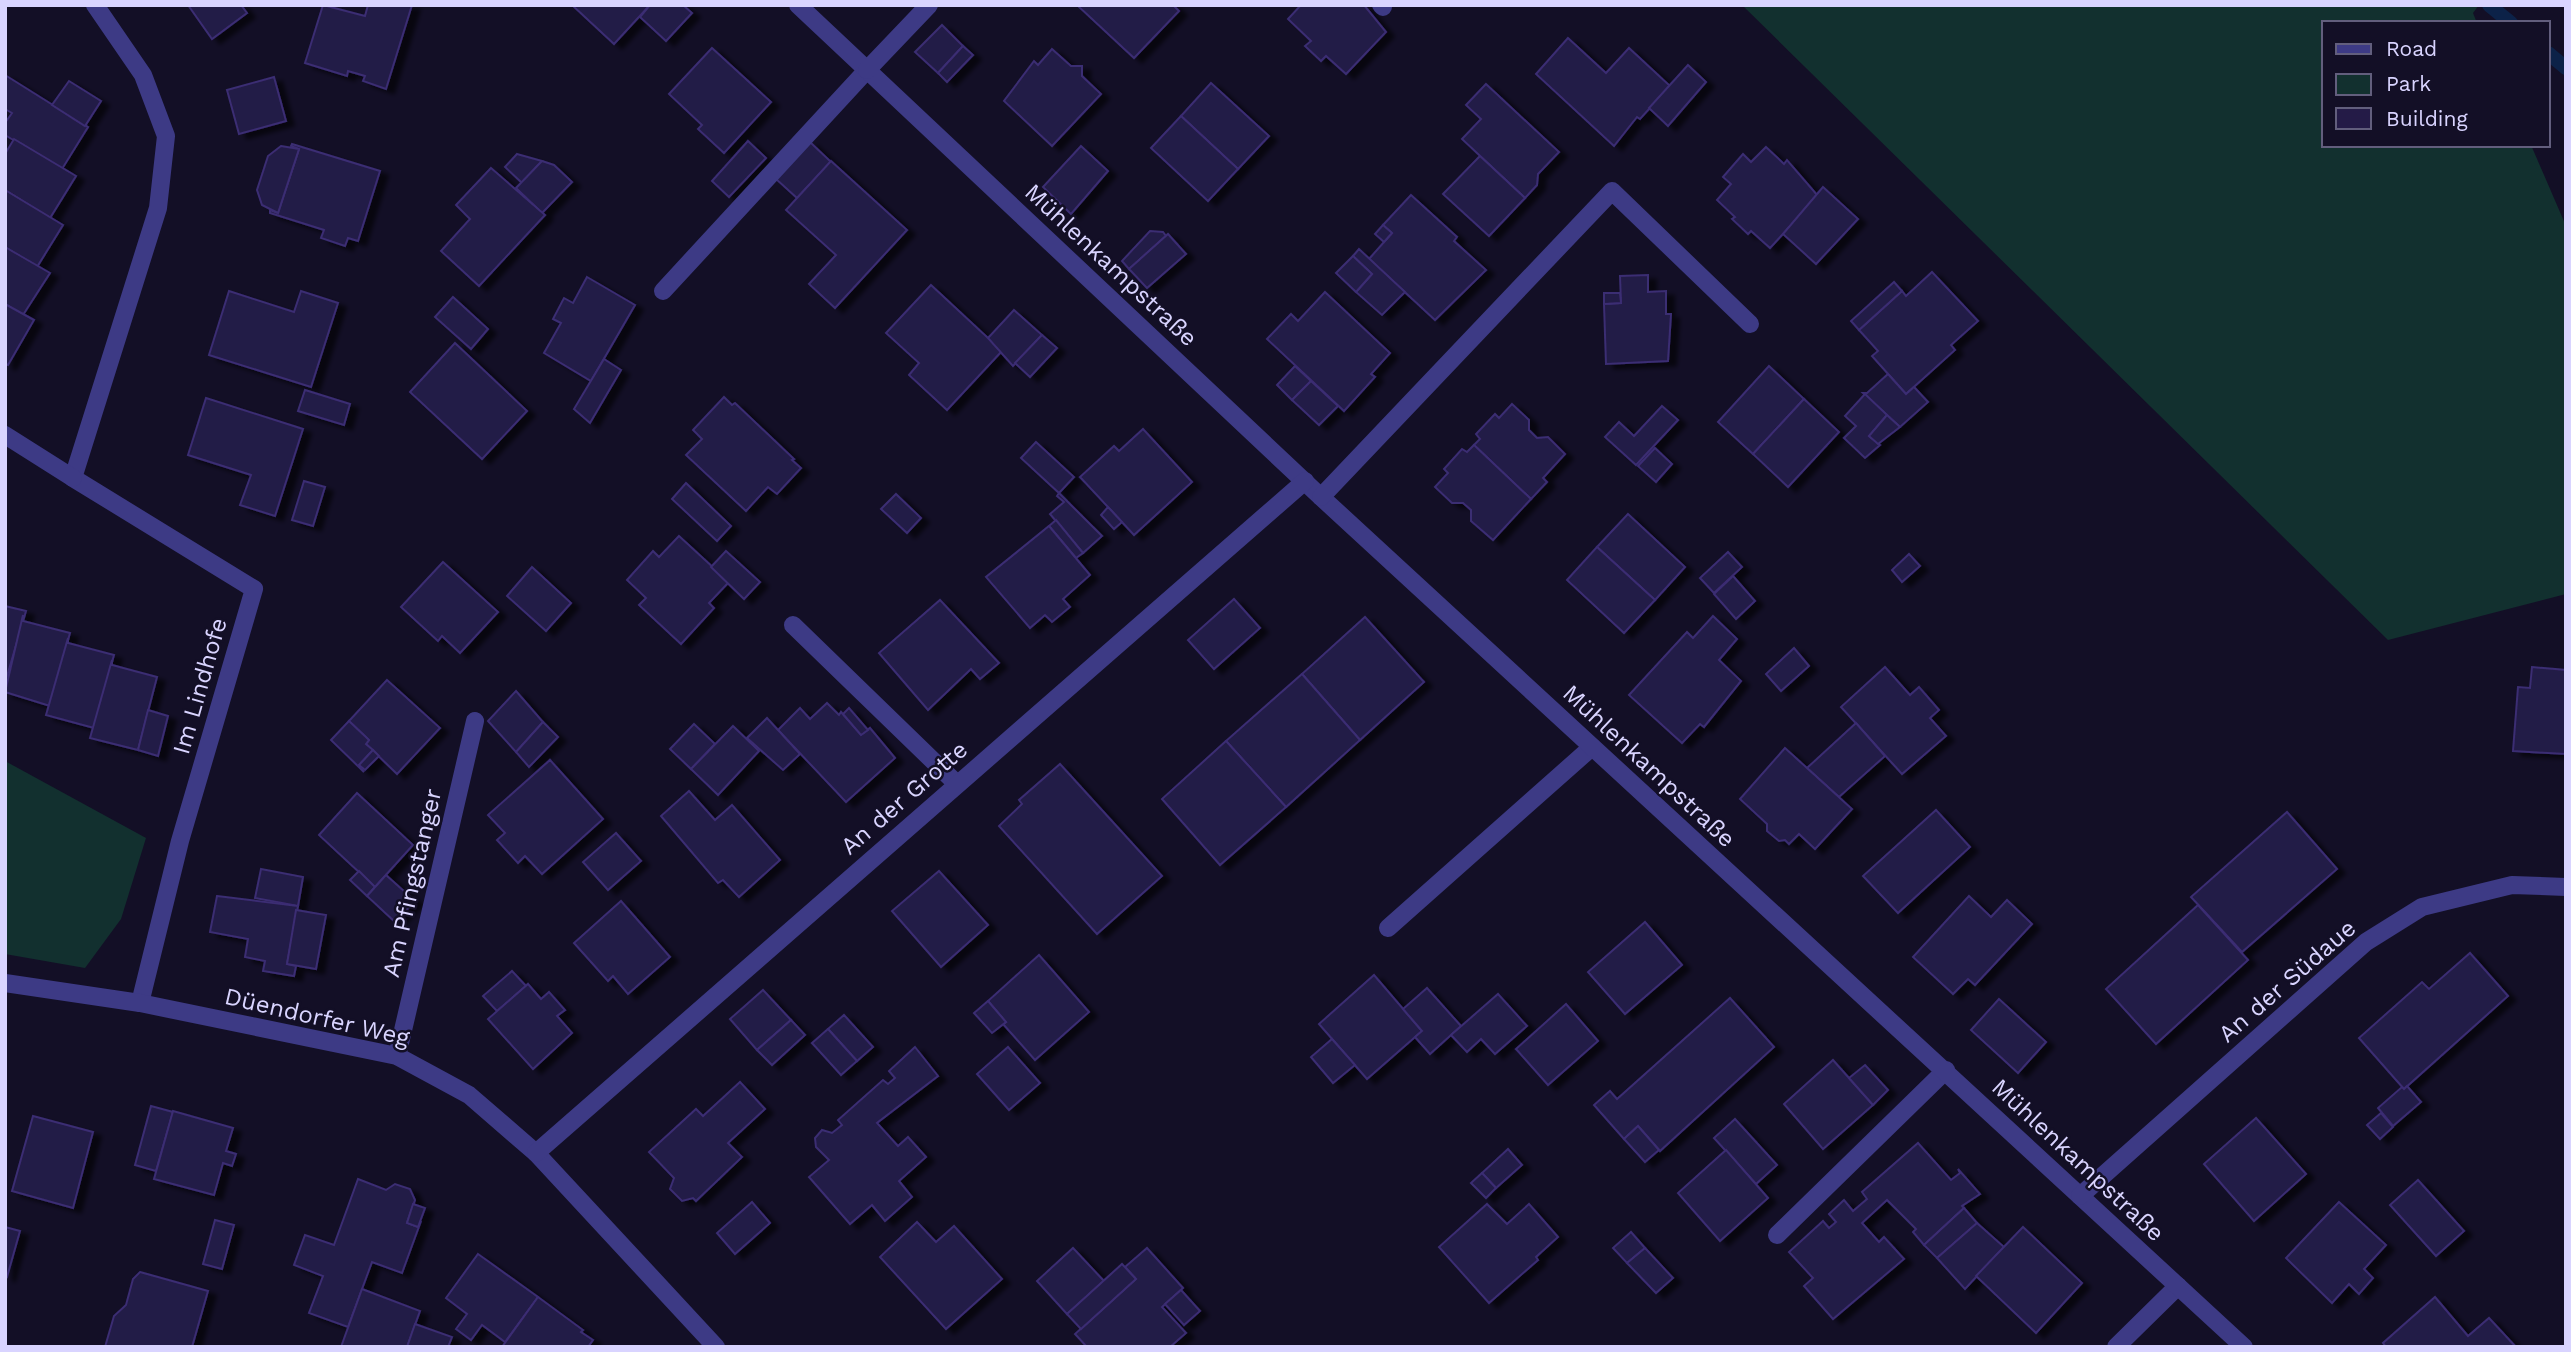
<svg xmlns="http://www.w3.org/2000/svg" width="2571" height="1352" viewBox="0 0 2571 1352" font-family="'Work Sans',sans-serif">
  <defs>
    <filter id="shadow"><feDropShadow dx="8" dy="4.5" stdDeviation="2" flood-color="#0009"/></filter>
  </defs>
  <rect width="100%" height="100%" fill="#130f26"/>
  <g fill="#12302f">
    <path d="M1742,5H2479L2473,13L2477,23H2324V145H2531L2566,226V594L2388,640Z"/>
    <path d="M5,761L146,838L121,919L85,968L5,954Z"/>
  </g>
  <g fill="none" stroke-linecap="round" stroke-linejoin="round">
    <g stroke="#0c2248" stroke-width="14">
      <path d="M2489,5L2511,23"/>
      <path d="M2548,53L2566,68"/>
    </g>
  </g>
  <g fill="#241b47" stroke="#3b2d73" stroke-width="2" filter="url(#shadow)">
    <path d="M188,5H241L247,13L212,39Z"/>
    <path d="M323,5L365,16L368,5H412L386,89L363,81L365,76L348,71L347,76L305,63Z"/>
    <path d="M572,5H650L614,44Z"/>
    <path d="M650,5H683L692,13L666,41L640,17Z"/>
    <path d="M1173,5L1179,11L1134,58L1078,6Z"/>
    <path d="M1301,5H1364L1386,32L1346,74L1326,56L1321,61L1305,46L1311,41L1288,19Z"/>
    <path d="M942,25L963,46L938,73L915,52Z"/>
    <path d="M1568,38L1606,73L1629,48L1670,86L1640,119L1637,117L1614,146L1536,74Z"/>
    <path d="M963,46L973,55L947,82L938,73Z"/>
    <path d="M712,48L771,102L724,153L698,129L702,125L669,94Z"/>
    <path d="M1052,49L1071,66H1082V76L1101,94L1052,146L1004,101L1034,61L1038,65Z"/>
    <path d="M1688,65L1706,82L1668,126L1649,108Z"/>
    <path d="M5,75L88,127L62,169L5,135V123L12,113L5,109Z"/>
    <path d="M274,77L286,121L239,134L227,90Z"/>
    <path d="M69,81L101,101L85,126L52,105Z"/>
    <path d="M1211,83L1269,136L1238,169L1181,116Z"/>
    <path d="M1486,84L1559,152L1538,174L1537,185L1525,198L1462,139L1481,119L1466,105Z"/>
    <path d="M1181,116L1238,169L1208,201L1151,148Z"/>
    <path d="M14,139L76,176L50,218L5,190V154Z"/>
    <path d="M748,141L766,158L729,197L712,181Z"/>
    <path d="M810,142L831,162L797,198L776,179Z"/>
    <path d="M292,144L380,171L358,241L348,238L345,246L321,238L324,230L270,213V210L278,213L299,149L291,146Z"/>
    <path d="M281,146L299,149L278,213L262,205L257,190L268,156Z"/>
    <path d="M1081,146L1108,171L1071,214L1043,187Z"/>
    <path d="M1766,147L1784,164L1787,160L1818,196L1770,248L1751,231L1748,234L1732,219L1735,217L1717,200L1731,184L1723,177L1743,154L1751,162Z"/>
    <path d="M517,154L542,161L522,183L505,167Z"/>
    <path d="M1480,156L1525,198L1489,236L1443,194Z"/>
    <path d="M542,161L554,165L572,182L542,213L516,188Z"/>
    <path d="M831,161L907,230L835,308L809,284L836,255L786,210Z"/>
    <path d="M491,168L545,215L479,286L441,251L470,219L456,205Z"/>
    <path d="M1823,187L1858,219L1816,264L1783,234Z"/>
    <path d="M5,190L63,225L37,267L5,247Z"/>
    <path d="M1411,195L1457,237L1454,241L1486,270L1435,320L1369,259L1392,233L1383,225Z"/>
    <path d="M1383,225L1392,233L1384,242L1375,234Z"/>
    <path d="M1150,231L1163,232L1166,236L1129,269L1122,261Z"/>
    <path d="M1168,234L1186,254L1147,288L1129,269Z"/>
    <path d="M5,247L50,273L23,315L5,304Z"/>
    <path d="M1359,249L1405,292L1382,315L1356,292L1372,274L1353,256Z"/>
    <path d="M1353,256L1372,274L1356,292L1336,273Z"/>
    <path d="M1932,272L1978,321L1951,345L1955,350L1906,394L1872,356L1878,351L1859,330L1902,291L1906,296Z"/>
    <path d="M1648,275V292L1666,291V314H1671L1668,361L1606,364L1604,304L1621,303L1620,276Z"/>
    <path d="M587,277L635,305L591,381L544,353L561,323L553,319L564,298L573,303Z"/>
    <path d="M1894,282L1902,291L1859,330L1851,321Z"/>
    <path d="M931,285L1002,351L947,410L909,375L919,363L886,333Z"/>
    <path d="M229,291L294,312L301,291L338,303L311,387L209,355Z"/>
    <path d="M1325,292L1390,353L1371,374L1375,377L1344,411L1267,339L1291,314L1298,321Z"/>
    <path d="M1604,293H1620L1621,303L1604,304Z"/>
    <path d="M453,297L488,329L471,349L435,317Z"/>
    <path d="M5,304L34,320L8,365L5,364Z"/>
    <path d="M1014,310L1042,335L1013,366L988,338Z"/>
    <path d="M1042,335L1057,348L1030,377L1015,363Z"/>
    <path d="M455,343L527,411L482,459L410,392Z"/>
    <path d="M604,359L621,370L590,423L574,409Z"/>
    <path d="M1295,366L1311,381L1292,400L1277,385Z"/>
    <path d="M1769,366L1804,399L1753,454L1718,422Z"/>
    <path d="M1888,374L1906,394L1914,387L1928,402L1900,427L1863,393H1867Z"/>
    <path d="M1311,381L1338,406L1319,425L1292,400Z"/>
    <path d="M305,390L350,404L344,425L298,411Z"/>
    <path d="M1865,394L1887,415L1869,436L1880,445L1865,458L1844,438L1856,426L1845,416Z"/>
    <path d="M724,397L732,405L735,403L794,459L792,460L801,468L777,494L768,487L746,511L686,455L702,439L693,430Z"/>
    <path d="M206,398L303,429L275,516L240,505L251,475L188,455Z"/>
    <path d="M1804,399L1839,432L1788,487L1753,454Z"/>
    <path d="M1512,404L1529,420V430L1537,438L1548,437L1565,454L1543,478L1547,482L1531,499L1474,445L1480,439L1476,434L1495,414L1499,418Z"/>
    <path d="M1662,406L1678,420L1636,465L1605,437L1619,422L1634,436Z"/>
    <path d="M1887,415L1900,427L1878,444L1869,436Z"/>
    <path d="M1143,429L1192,482L1134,535L1080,477L1114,446L1119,451Z"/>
    <path d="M1036,442L1074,477L1059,493L1021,458Z"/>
    <path d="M1474,445L1531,499L1493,540L1471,521V510L1463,503H1452L1435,487L1448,473L1444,469L1462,449L1467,452Z"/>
    <path d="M1655,448L1672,464L1656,482L1638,466Z"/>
    <path d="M304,481L325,487L313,526L292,520Z"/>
    <path d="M686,483L731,526L717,541L672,499Z"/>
    <path d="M1059,493L1102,536L1083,553L1050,514L1064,502L1057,496Z"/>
    <path d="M896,494L921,518L907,533L881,509Z"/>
    <path d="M1108,507L1122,522L1114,529L1101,515Z"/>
    <path d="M1628,514L1685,567L1655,600L1597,547Z"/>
    <path d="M1056,520L1083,553L1076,558L1049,526Z"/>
    <path d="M1049,526L1090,575L1063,599L1070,607L1052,622L1045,615L1030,628L986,577Z"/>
    <path d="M679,536L729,582L709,603L714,608L681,644L639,605L646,598L627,580L653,551L659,557Z"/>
    <path d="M1597,547L1655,600L1624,633L1567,580Z"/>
    <path d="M726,551L760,582L744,599L711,567Z"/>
    <path d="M1728,552L1742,567L1714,593L1700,578Z"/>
    <path d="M1909,554L1920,566L1902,582L1892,570Z"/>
    <path d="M443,562L498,612L460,653L442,636L438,641L401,607Z"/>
    <path d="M532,567L571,603L546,631L507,596Z"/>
    <path d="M1733,576L1755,601L1736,619L1714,594Z"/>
    <path d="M1234,599L1260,628L1214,669L1188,640Z"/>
    <path d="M940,600L999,663L980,679L971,669L928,710L879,653Z"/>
    <path d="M5,606L26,611L5,683Z"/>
    <path d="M23,615V621L70,633L50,706L5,692Z"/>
    <path d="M1713,616L1737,639L1719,660L1741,681L1704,727L1700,724L1682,743L1629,695L1687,632L1693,638Z"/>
    <path d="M1365,617L1424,682L1360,740L1302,674Z"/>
    <path d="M68,638V643L114,655L94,728L46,715Z"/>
    <path d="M1794,648L1809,666L1781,691L1766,674Z"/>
    <path d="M112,660V665L157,677L138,750L90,738Z"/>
    <path d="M1885,667L1910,695L1919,687L1939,710L1930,718L1946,736L1902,774L1841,707Z"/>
    <path d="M2532,667L2566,670V754L2513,751L2518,687L2530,688Z"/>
    <path d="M1302,674L1360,740L1286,807L1226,741Z"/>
    <path d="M387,680L440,728L397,774L366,744L369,740L349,721Z"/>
    <path d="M516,691L543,722L516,752L488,721Z"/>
    <path d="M827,703L839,715L841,712L861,735L870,728L895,758L846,802L778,730L800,708L810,719Z"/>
    <path d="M849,708L868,730L861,735L843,714Z"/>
    <path d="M148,710L168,716L158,756L138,750Z"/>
    <path d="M767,718L800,754L783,770L747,738Z"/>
    <path d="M349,721L369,740L366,744L373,750L359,765L364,772L331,740Z"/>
    <path d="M543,722L558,737L529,767L516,752Z"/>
    <path d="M1856,723L1885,756L1839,797L1807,768Z"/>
    <path d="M694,724L715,744L691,769L670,749Z"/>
    <path d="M733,726L759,751L718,795L691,769Z"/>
    <path d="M1226,741L1286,807L1220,865L1162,799Z"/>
    <path d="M1785,748L1852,809L1815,849L1799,834L1789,844L1785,840L1779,841L1767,831V824L1740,799Z"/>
    <path d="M373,750L379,756L365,770L359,765Z"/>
    <path d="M550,760L603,819L542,874L525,856L518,863L497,840L505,833L488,815Z"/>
    <path d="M1060,764L1162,876L1097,934L999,826L1022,804L1019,800Z"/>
    <path d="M689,791L715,820L732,805L780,860L739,897L723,880L718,883L661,816Z"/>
    <path d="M357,793L413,845L375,887L319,835Z"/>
    <path d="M1936,810L1970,847L1898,913L1863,876Z"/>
    <path d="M2287,812L2337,869L2242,952L2191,897Z"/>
    <path d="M616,833L641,861L608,890L583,862Z"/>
    <path d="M261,869L303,877L298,906L255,898Z"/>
    <path d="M359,871L375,887L367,896L350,880Z"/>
    <path d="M939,871L988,925L941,967L892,911Z"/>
    <path d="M386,875L415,901L395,922L367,896Z"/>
    <path d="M217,896L298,906L287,964L296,966L294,976L263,971L265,961L245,957L248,939L210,932Z"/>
    <path d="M1969,896L1991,917L2007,900L2032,924L1975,985L1968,979L1953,994L1913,957Z"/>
    <path d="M621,901L670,957L628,994L613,976L608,981L574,943Z"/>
    <path d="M2198,905L2248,960L2156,1044L2106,989Z"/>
    <path d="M296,910L326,915L316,969L287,964Z"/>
    <path d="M1645,922L1682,965L1625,1014L1588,972Z"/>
    <path d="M2470,953L2508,996L2404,1089L2359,1038L2422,982L2429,989Z"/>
    <path d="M1039,955L1089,1012L1035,1060L1003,1024L1006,1022L988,1001Z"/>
    <path d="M512,971L526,986L497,1011L483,996Z"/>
    <path d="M1374,975L1422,1031L1367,1079L1319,1024Z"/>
    <path d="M528,984L541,999L549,992L565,1010L557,1016L572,1033L533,1069L488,1019Z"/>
    <path d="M1427,988L1461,1026L1430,1054L1415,1037L1422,1031L1403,1009Z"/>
    <path d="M763,990L791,1020L757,1050L730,1019Z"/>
    <path d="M1498,994L1527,1026L1495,1054L1481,1039L1467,1052L1451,1035Z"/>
    <path d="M1730,998L1774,1047L1660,1151L1638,1126L1624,1139L1594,1105L1610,1091L1617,1099Z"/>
    <path d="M1999,999L2046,1042L2018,1073L1971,1030Z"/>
    <path d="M988,1001L1006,1022L992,1033L974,1013Z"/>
    <path d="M1566,1004L1598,1041L1548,1085L1516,1049Z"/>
    <path d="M844,1015L873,1047L857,1061L828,1029Z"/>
    <path d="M791,1020L805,1035L772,1065L757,1050Z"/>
    <path d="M828,1029L857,1061L841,1075L812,1043Z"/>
    <path d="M1332,1039L1355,1065L1333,1083L1311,1057Z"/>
    <path d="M915,1047L938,1076L877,1123L898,1146L908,1137L926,1157L899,1181L912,1197L885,1221L872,1205L850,1224L809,1177L829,1160L816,1147L815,1138L822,1130L832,1133L842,1125L838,1120L883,1080L888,1084L895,1078L889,1071Z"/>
    <path d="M1008,1047L1040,1083L1009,1110L977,1074Z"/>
    <path d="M1833,1060L1873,1105L1823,1149L1784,1104Z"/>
    <path d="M1865,1065L1888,1090L1873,1105L1849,1078Z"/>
    <path d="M740,1082L765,1109L728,1143L742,1157L696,1201L693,1198L682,1201L670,1189L674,1178L649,1152L696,1109L703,1116Z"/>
    <path d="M2407,1086L2421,1102L2393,1126L2378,1108L2402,1087L2404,1089Z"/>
    <path d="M151,1106L173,1112L156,1171L135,1165Z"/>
    <path d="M173,1111L233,1128L226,1151L236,1154L232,1166L223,1163L214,1195L154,1179Z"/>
    <path d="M2381,1113L2393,1127L2380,1139L2367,1125Z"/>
    <path d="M33,1116L93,1132L73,1208L12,1191Z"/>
    <path d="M2256,1118L2306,1174L2254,1221L2204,1164Z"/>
    <path d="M1735,1119L1777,1165L1756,1184L1714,1138Z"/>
    <path d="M1638,1126L1659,1150L1645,1162L1624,1139Z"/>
    <path d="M1918,1143L1951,1180L1960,1173L1958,1169L1980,1194L1962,1206L1964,1208L1924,1245L1913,1232L1916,1229L1887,1200L1862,1223L1879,1242L1884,1237L1904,1259L1833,1319L1804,1286L1813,1278L1789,1252L1823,1221L1829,1228L1836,1222L1829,1214L1844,1200L1853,1211L1867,1199L1862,1192Z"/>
    <path d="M1508,1149L1522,1165L1496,1188L1482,1173Z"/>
    <path d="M1726,1150L1768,1198L1720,1241L1678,1193Z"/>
    <path d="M1482,1173L1496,1188L1486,1198L1471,1183Z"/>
    <path d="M358,1179L386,1190L395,1184L410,1189L415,1200L407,1223L418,1227L421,1221L402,1273L372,1262L348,1327L309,1313L323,1276L294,1265L305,1235L334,1245Z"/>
    <path d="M2418,1180L2464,1231L2436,1256L2390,1205Z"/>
    <path d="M752,1202L770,1223L735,1254L717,1233Z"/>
    <path d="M2339,1202L2386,1245L2364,1269L2373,1278L2359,1294L2349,1284L2332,1303L2286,1258Z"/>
    <path d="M413,1204L425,1208L418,1227L407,1223Z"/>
    <path d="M1487,1204L1507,1224L1529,1204L1558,1237L1536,1257L1538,1260L1489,1303L1439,1247Z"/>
    <path d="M1964,1208L1977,1223L1937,1258L1924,1245Z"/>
    <path d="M215,1220L234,1225L222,1269L203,1264Z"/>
    <path d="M917,1222L936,1242L954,1226L1002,1279L946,1329L880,1257Z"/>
    <path d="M1977,1223L2004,1247L1965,1289L1937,1258Z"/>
    <path d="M5,1227L20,1231L7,1277L5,1276Z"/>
    <path d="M2023,1227L2082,1283L2036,1333L1976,1276Z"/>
    <path d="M1631,1232L1645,1248L1627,1263L1613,1248Z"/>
    <path d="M1073,1248L1104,1281L1067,1314L1037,1281Z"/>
    <path d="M1147,1248L1183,1288L1162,1307L1186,1333L1170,1347H1087L1075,1334L1136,1279L1125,1267Z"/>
    <path d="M1645,1248L1673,1278L1656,1293L1627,1263Z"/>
    <path d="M478,1254L538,1297L505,1342L482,1325L471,1340L456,1329L467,1314L446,1298Z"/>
    <path d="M1122,1264L1136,1279L1081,1329L1067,1314Z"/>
    <path d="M140,1272L208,1291L192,1347H105L114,1316L126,1305L133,1279Z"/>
    <path d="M362,1289L420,1311L407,1347H341Z"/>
    <path d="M1181,1290L1200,1311L1184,1325L1165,1304Z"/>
    <path d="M538,1297L583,1330L581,1332L593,1340L588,1347H502Z"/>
    <path d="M2435,1297L2468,1336L2489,1318L2516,1347H2386L2383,1343Z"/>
    <path d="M415,1324L452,1337L448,1347H407Z"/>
  </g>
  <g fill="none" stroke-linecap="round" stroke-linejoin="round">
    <g stroke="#3d3a85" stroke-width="18">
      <path d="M1381,5L1383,7"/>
      <path d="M663,291L867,70"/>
      <path d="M793,625L957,784"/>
      <path d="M1388,928L1592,747"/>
      <path d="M397,1056L475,721"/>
      <path d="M1777,1235L1946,1070"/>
      <path d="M2116,1347L2178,1286"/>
    </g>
    <g stroke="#3d3a85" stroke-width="18">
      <path d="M95,5L143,75L166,136L158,208L73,478L254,589L180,841L140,1003"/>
      <path d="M798,5L1321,497L2244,1347"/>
      <path d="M867,70L929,5"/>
      <path d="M5,435L73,478"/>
      <path d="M1321,497L1612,191L1750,324"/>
      <path d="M5,983L140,1003L397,1056L469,1095L536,1153L716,1347"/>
      <path d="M536,1153L1305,481"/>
      <path d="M2080,1196L2366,942L2422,907L2512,885L2566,887"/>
    </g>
  </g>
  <g text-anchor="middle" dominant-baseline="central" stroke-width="5" stroke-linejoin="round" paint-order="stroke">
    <g font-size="24" fill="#d9d4ff" stroke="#130f26">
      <text transform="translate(1111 265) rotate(43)">Mühlenkampstraße</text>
      <text transform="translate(200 686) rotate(-74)">Im Lindhofe</text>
      <text transform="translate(1649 766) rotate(43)">Mühlenkampstraße</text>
      <text transform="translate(904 798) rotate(-41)">An der Grotte</text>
      <text transform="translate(412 883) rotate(-77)">Am Pfingstanger</text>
      <text transform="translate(2287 981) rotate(-41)">An der Südaue</text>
      <text transform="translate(317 1017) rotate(13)">Düendorfer Weg</text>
      <text transform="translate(2078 1160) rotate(43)">Mühlenkampstraße</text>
    </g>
  </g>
  <rect width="2571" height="1352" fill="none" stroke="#d9d4ff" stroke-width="14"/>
  <rect x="2322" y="21" width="228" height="126" fill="#130f26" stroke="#625e7d" stroke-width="2"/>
  <rect x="2336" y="44" width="35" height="10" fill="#3d3a85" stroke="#625e7d" stroke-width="2"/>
  <text x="2386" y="56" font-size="21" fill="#d9d4ff">Road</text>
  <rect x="2336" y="74" width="35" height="21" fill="#12302f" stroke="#625e7d" stroke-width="2"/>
  <text x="2386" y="91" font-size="21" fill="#d9d4ff">Park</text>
  <rect x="2336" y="108" width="35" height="21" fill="#241b47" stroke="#625e7d" stroke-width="2"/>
  <text x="2386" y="126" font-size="21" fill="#d9d4ff">Building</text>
</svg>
